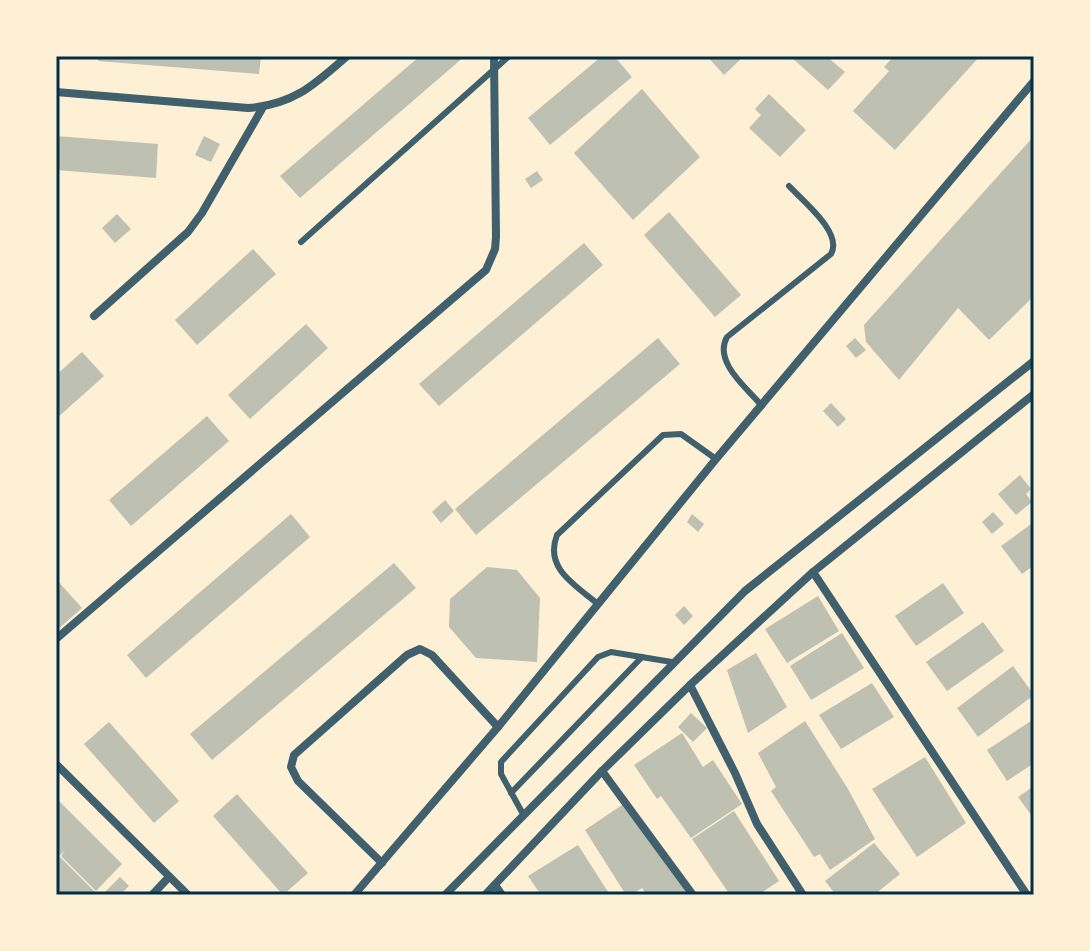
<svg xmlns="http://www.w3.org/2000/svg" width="1090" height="951" viewBox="0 0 1090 951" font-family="Lato,sans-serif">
  <rect width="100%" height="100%" fill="#fdf0d5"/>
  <g fill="#bec0b2">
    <path d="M98,56H261L259,74L98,61Z"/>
    <path d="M420,56H465L300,198L280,176Z"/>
    <path d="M602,56H614L632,77L550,145L528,118Z"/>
    <path d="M707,56H740L742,58L724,75Z"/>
    <path d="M790,56H826L845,72L828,90Z"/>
    <path d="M894,56H980L895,150L853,111L889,71L884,67Z"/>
    <path d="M642,89L700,157L633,220L574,153Z"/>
    <path d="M769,94L806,130L780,157L749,128L761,115L755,109Z"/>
    <path d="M56,136L158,144L156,178L56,170Z"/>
    <path d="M204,136L220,144L211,162L195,155Z"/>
    <path d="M1034,136V296L989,340L958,308L899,380L866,342L864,325Z"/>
    <path d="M537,171L543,180L531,188L525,179Z"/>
    <path d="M669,212L741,295L715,317L644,235Z"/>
    <path d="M117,214L131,229L115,243L102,228Z"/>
    <path d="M584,243L603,265L439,406L419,384Z"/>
    <path d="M253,249L276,274L197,345L175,320Z"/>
    <path d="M306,324L328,348L250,419L228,395Z"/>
    <path d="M658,338L680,364L476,535L455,509Z"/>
    <path d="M855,338L866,350L856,358L846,346Z"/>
    <path d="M82,352L104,376L56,419V375Z"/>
    <path d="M831,403L846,419L838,427L823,411Z"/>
    <path d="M207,416L229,441L131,526L109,500Z"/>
    <path d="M1020,475L1031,489L1026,494L1032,502L1016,515L998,494Z"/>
    <path d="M445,500L454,511L441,523L432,512Z"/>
    <path d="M993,512L1004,524L992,534L982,522Z"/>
    <path d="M291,514L310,537L146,678L127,655Z"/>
    <path d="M692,514L704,524L698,532L687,522Z"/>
    <path d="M1034,522V565L1022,574L1001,546Z"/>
    <path d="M394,563L416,588L212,760L190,734Z"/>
    <path d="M487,567L517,570L540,598L537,662L476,658L449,627L450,599Z"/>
    <path d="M56,579L82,608L56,631Z"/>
    <path d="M943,583L964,613L916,646L895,616Z"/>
    <path d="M818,596L839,631L787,663L765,629Z"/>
    <path d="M684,606L693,616L684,625L675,615Z"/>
    <path d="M983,622L1004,651L947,691L926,662Z"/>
    <path d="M842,633L864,668L811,700L790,666Z"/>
    <path d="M756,653L787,707L748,733L727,670Z"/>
    <path d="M1013,666L1034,695L978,737L957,708Z"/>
    <path d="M872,683L894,717L841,749L819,715Z"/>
    <path d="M691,713L707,728L693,742L678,727Z"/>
    <path d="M1034,719V763L1007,781L987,750Z"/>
    <path d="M805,721L848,789L875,839L830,870L820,854L814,857L771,791L776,787L758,753Z"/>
    <path d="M109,722L179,801L154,823L84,744Z"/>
    <path d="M682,733L703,767L713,760L742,804L691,838L661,796L657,799L634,765Z"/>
    <path d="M925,757L966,823L917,857L872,789Z"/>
    <path d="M1034,786V819L1018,797Z"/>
    <path d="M237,794L308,873L283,895L213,816Z"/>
    <path d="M59,801L122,864L96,891L61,856L65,850L56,859V803Z"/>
    <path d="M622,805L648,838L688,895H647L642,888L631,895H626L585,830Z"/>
    <path d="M734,811L779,881L758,895H730L692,839Z"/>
    <path d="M874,843L900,874L874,895H836L825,881Z"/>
    <path d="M578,845L610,895H541L528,876Z"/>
    <path d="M60,857L95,892L92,895H56V860Z"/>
    <path d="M120,877L129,886L120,895H102Z"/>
  </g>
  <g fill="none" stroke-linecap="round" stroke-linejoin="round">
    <g stroke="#3f606c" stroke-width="6">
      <path d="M301,242L509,56"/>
      <path d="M762,406C747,388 713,362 727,337L831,254C843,233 804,202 789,186"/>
      <path d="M598,604C575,585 544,568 557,535L663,435L681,434L716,459"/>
      <path d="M511,793L642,657"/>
      <path d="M523,814L501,774V762L598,657L611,652L672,662"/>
    </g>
    <g stroke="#3f606c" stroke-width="8">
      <path d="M56,92L248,108C293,105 314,85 347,56"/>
      <path d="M94,316L188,232L202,213L263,107"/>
      <path d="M813,572L1027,895"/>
      <path d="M56,639L486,270L495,249L496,237L494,56"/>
      <path d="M690,685L735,773L757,824L803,895"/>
      <path d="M56,764L188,895"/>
      <path d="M602,771L693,895"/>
      <path d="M382,863L298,781L291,767L294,755L407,655L420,649L432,655L498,727"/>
      <path d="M495,885L502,895"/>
      <path d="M152,895L169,877"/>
      <path d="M354,895L498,727L716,459L1034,81"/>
      <path d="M445,895L745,591L1034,361"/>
      <path d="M485,895L602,771L690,685L813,572L1034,394"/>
    </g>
  </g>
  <rect width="1090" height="951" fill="none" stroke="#fdf0d5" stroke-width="116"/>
  <rect x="58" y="58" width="974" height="835" fill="none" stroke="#003049" stroke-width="3"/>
</svg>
